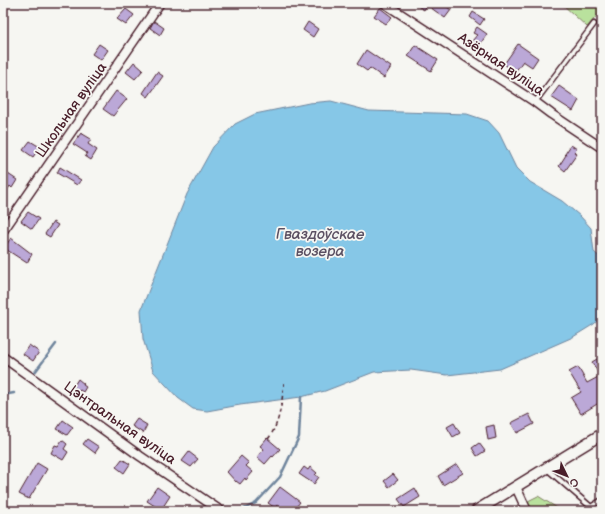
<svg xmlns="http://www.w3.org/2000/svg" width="605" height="514" viewBox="0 0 605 514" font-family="'Balsamiq Sans',sans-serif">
  <rect width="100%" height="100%" fill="#f6f6f2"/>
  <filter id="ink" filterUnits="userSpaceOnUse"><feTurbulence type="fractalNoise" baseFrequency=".025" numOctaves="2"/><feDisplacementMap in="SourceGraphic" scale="8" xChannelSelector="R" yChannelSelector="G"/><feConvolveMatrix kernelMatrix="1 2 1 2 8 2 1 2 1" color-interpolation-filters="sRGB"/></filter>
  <g filter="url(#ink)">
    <g fill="#b9e19d" stroke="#828064">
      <path d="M561,3H602V10L587,27Z"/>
      <path d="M538,496L562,511H527L524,503Z"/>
    </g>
    <path fill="#86c7e7" stroke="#6e849c" d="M331,101L369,111L467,114L488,121L499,133L516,168L530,182L562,201L580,216L591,228L594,252L602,259V317L594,324L573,337L500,369L447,375L411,370L374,372L325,391L301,397L240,405L207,411L193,409L178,398L153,371L143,339L141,310L187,194L213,147L235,124L255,114L309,103Z"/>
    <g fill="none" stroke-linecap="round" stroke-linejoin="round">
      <g stroke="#6e849c" stroke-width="2.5">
        <path d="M35,372L56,344"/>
        <path d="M3,395L14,393"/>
        <path d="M240,511L256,503L280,477L299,437L301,397"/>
      </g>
    </g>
    <g fill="#bba8d7" stroke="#4a1f2b">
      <path d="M413,3H442L451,10L445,18L427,5L424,10Z"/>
      <path d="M380,8L392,17L386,24L374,16Z"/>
      <path d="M126,9L134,15L126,25L117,19Z"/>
      <path d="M473,12L484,19L480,25L470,17Z"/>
      <path d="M154,21L164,28L160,35L150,28Z"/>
      <path d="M308,22L318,29L313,37L303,30Z"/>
      <path d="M477,27L487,34L479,46L472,41L477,35L473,33Z"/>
      <path d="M99,44L108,50L101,60L92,54Z"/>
      <path d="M518,44L538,58L532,67L523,61L515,72L504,64Z"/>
      <path d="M415,45L438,60L431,71L408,56Z"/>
      <path d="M366,50L391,67L384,78L370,68L367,71L357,64Z"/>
      <path d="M134,62L143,70L135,79L126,72Z"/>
      <path d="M157,72L163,76L148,97L143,93Z"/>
      <path d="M559,86L579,100L573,111L551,97Z"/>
      <path d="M116,91L127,99L113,116L103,109Z"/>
      <path d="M81,133L91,139L88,144L97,150L91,160L85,156L87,153L73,144Z"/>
      <path d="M30,141L40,147L33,157L23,150Z"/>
      <path d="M571,145L577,149L574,152L577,154L565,171L559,166L566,155L565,154Z"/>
      <path d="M60,167L81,180L77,185L57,173Z"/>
      <path d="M8,174L17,180L12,188L10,186L3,196V181Z"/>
      <path d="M28,212L39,219L32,229L21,221Z"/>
      <path d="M53,222L58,225L50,237L45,234Z"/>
      <path d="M11,238L32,254L27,263L4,248Z"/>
      <path d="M29,345L39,352L33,361L23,354Z"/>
      <path d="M602,356V401L581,414L571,398L581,392L569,372L578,367L587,383L600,376L592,362Z"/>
      <path d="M78,379L84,384L83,385L86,387L83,392L80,390L79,391L73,387Z"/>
      <path d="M529,414L534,424L517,433L511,423Z"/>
      <path d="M137,419L147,425L143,433L132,426Z"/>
      <path d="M63,420L73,427L67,435L57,429Z"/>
      <path d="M454,423L460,433L453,437L447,427Z"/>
      <path d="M494,425L496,438L488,440L486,427Z"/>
      <path d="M267,438L280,449L273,457L272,456L265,464L257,457L264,449L260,446Z"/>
      <path d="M87,439L99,447L95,453L83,444Z"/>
      <path d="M62,440L67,444L64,449L68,452L63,460L51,453L55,445L58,446Z"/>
      <path d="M479,443L485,451L477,456L472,448Z"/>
      <path d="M189,452L198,459L191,467L182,461Z"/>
      <path d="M241,456L249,463L246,466L253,472L246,480L245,478L240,484L236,481V482L227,472Z"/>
      <path d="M122,459L130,464L124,473L116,467Z"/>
      <path d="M37,463L47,469L29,499L19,494Z"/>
      <path d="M457,464L463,473L443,485L438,476Z"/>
      <path d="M304,467L308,470L310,467L317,473L315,475L319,477L314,484L299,474Z"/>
      <path d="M393,474L398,480L389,487L384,481Z"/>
      <path d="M157,487L170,496L161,510L147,501Z"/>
      <path d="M280,487L300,502L293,511H284L277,505L275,508L268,503Z"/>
      <path d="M415,488L420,497L404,507L398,499Z"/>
    </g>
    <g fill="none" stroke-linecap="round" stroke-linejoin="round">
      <g stroke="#4a1f2b" stroke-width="7">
        <g id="service">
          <path d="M535,102L594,24"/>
          <path d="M547,469L591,507L602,500"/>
        </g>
      </g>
      <g stroke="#4a1f2b" stroke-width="11">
        <g id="minor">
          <path d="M384,3L535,102L551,114L602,148"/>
          <path d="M3,231L160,3"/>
          <path d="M3,357L140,456L221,511"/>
          <path d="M516,487L527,511"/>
        </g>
      </g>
      <g stroke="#4a1f2b" stroke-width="13">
        <path id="tertiary" d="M476,511L602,434"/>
      </g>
      <path stroke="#4a1f2b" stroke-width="1.5" stroke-dasharray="4 3" stroke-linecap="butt" d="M268,439C280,424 282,401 284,383"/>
      <use href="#service" stroke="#f6f6f2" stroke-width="4"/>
      <use href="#minor" stroke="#f6f6f2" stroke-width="8"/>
      <use href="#tertiary" stroke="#f6f6f2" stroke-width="10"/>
    </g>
  </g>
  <g text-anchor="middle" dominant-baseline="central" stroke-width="3.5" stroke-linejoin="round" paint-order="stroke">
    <g font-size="14" fill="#4a1f2b" stroke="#f6f6f2">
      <text transform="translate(501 64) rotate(34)">Азёрная вуліца</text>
      <text transform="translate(71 110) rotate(-55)">Школьная вуліца</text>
      <text transform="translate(120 423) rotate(35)">Цэнтральная вуліца</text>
    </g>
    <g font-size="15" font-style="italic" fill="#5c5163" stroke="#f6f6f2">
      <text x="320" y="234">Гваздоўскае<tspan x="320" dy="17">возера</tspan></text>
    </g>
  </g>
  <rect width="605" height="514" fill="none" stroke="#f6f6f2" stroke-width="16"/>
  <rect x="8" y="8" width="589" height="498" fill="none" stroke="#4a1f2b" stroke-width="1.5" filter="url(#ink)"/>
  <g transform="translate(567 476) rotate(133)" stroke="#f6f6f2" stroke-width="3" paint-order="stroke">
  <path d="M0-3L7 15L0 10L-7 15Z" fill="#4a1f2b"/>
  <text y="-6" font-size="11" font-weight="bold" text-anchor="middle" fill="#4a1f2b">С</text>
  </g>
</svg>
